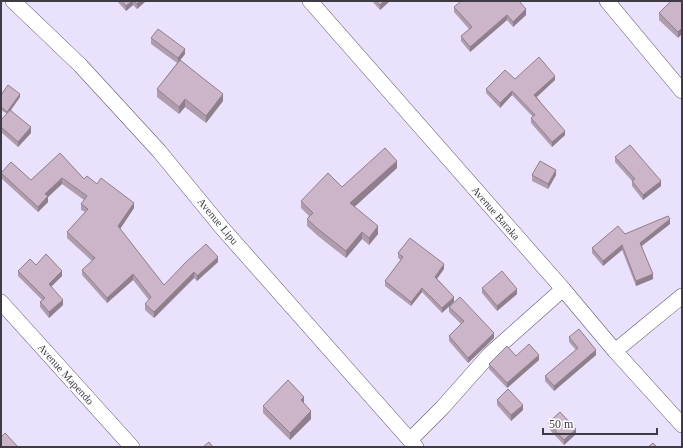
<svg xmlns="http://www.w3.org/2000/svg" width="683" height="448" viewBox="0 0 683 448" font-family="Georgia,serif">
  <rect width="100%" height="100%" fill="#eae1fd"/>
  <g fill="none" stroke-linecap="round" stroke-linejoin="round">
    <g stroke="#60586f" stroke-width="16">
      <g id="street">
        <path d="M13,1L80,65L159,151L223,229L416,447"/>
        <path d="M310,1L563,289L615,351L682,425"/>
        <path d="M607,1L682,91"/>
        <path d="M1,302L132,447"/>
        <path d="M615,351L682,296"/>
        <path d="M410,440L442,408L490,354L563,289"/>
      </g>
    </g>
    <use href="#street" stroke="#fff" stroke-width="15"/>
  </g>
  <g fill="#af9cad">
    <path d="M117,1H146L137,9L133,5L126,11Z"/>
    <path d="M372,1H390L380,10Z"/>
    <path d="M682,1L678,38L659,20V13Z"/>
    <path d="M454,7L526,15L513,27L507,20L470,52L461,41V36L469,29L454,12Z"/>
    <path d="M151,38L185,54L180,60L223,101L206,123L185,107L179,114L157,97V89L177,63L151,44Z"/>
    <path d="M515,79L555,80L537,97L565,135L552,147L531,123V118L533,117L512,95L500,108L486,93V89Z"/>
    <path d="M1,95L20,97L11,110L31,133L18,147L1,132V120L7,114L1,110Z"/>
    <path d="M60,153L84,179L97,184L134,208L120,229L164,285L218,262L197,281L194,278L154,318L145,310V304L149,300L133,280L107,303L82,275V270L92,261L67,238V232L85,212L81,210V204L84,200L62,184L48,197V202L38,212L1,178V172L31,180Z"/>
    <path d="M615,157L661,186L643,200L632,186V181L615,162Z"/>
    <path d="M397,168L354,207L378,234L369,245L362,239L346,258L318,236L307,226V219L309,216L301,208V201L342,187Z"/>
    <path d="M532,175H556L548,189L532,181Z"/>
    <path d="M670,224L642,246L653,279L636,286L622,250L603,266L592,253V248L625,234Z"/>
    <path d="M398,253L444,269L437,279L454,297L442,313L422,292L411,306L385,286V281L401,260L398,258Z"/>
    <path d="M36,265L62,276L51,286L63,305L49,318L40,307V302L42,300L18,276V271Z"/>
    <path d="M482,288L517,294L497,311L482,293Z"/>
    <path d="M449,307L494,338L468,363L449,341V336L461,324L449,312Z"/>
    <path d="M569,337L596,355L554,391L545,381V376L576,350L569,342Z"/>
    <path d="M516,356L539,360L507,388L489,369V364Z"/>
    <path d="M497,400L523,410L511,421L497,405Z"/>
    <path d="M304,404L311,419L290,440L263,413V406Z"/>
    <path d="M548,423L576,434L564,445L548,428Z"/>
  </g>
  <g fill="#8f7f8d">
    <path d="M132,1H133V5L126,11V6Z"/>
    <path d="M140,1H146L137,9V4Z"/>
    <path d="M384,1H390L380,10V5Z"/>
    <path d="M526,9V15L513,27V22Z"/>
    <path d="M507,15V20L470,52V47Z"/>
    <path d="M682,28V34L678,38V32Z"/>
    <path d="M185,49V54L178,63V58Z"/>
    <path d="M555,76V80L534,99V95Z"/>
    <path d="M512,91V95L500,108V103Z"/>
    <path d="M20,94V97L7,115V112Z"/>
    <path d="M223,94V101L206,123V116Z"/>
    <path d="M185,99V107L179,114V107Z"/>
    <path d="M31,127V133L18,147V142Z"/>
    <path d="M565,131V135L552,147V142Z"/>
    <path d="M397,161V168L350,211V203Z"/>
    <path d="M556,170V175L548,189V184Z"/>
    <path d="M62,178V184L48,197V202L38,212V207L45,194Z"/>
    <path d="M661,181V186L643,200V195Z"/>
    <path d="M134,203V208L118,232V226Z"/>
    <path d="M670,219V224L640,247V243Z"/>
    <path d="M378,226V234L369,245V238Z"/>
    <path d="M362,232V239L346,258V251Z"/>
    <path d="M622,245V250L603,266V261Z"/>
    <path d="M218,257V262L197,281V276Z"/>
    <path d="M444,264V269L435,281V277Z"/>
    <path d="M62,271V276L49,289V284Z"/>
    <path d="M194,272V278L154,318V312Z"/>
    <path d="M133,274V280L107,303V298Z"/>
    <path d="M653,274V279L636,286V281Z"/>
    <path d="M422,288V292L411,306V302Z"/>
    <path d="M517,289V294L497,311V306Z"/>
    <path d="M454,297V302L442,313V308Z"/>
    <path d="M63,300V305L49,318V312Z"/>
    <path d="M494,333V338L468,363V358Z"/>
    <path d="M596,350V355L554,391V386Z"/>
    <path d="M539,355V360L507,388V383Z"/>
    <path d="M304,397V404L301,400Z"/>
    <path d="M523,405V410L511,421V415Z"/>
    <path d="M311,411V419L290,440V433Z"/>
    <path d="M576,429V434L564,445V440Z"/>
  </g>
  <g fill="#ccb5c9" stroke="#8f7f8d">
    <path d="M122,1H132L126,6Z"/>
    <path d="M134,1H140L137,4Z"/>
    <path d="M376,1H384L380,5Z"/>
    <path d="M461,1H519L526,9L513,22L507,15L470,47L461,36L472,27L454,7Z"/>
    <path d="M671,1H682V28L678,32L659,13Z"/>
    <path d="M158,29L185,49L178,58L151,38Z"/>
    <path d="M539,57L555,76L534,95L565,131L552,142L531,118L535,115L512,91L500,103L486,89L505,70L515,79Z"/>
    <path d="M180,60L223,94L206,116L185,99L179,107L157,89Z"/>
    <path d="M8,85L20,94L7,112L1,107V95Z"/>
    <path d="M10,110L31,127L18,142L1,127V120Z"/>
    <path d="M630,145L661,181L643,195L632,181L635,179L615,157Z"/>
    <path d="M385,148L397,161L350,203L378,226L369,238L362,232L346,251L318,229L307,219L313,213L301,201L328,173L342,187Z"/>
    <path d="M60,153L84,179L87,176L97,184L101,178L134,203L118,226L164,285L186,262L206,244L218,257L197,276L194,272L154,312L145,304L151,297L133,274L107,298L82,270L95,258L67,232L88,209L81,204L87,196L62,178L45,194L48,196L38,207L1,173L11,162L31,180Z"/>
    <path d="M540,161L556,170L548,184L532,175Z"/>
    <path d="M668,216L670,219L640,243L653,274L636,281L622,245L603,261L592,248L618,226L625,234Z"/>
    <path d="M410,238L444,264L435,277L454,297L442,308L422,288L411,302L385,281L403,257L398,253Z"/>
    <path d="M46,254L62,271L49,284L63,300L49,312L40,302L45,298L18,271L30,259L36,265Z"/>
    <path d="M502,271L517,289L497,306L482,288Z"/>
    <path d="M460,297L494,333L468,358L449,336L464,321L449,307Z"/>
    <path d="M579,329L596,350L554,386L545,376L578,348L569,337Z"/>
    <path d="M529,344L539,355L507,383L489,364L507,346L516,356Z"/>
    <path d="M288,380L304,397L301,400L311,411L290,433L263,406Z"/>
    <path d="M508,389L523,405L511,415L497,400Z"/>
    <path d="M560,412L576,429L564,440L548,423Z"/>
    <path d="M5,433L18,447H1V437Z"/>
    <path d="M209,442L213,447H203Z"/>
    <path d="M653,443L657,447H648Z"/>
  </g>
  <g text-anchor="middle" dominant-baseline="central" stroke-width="3" stroke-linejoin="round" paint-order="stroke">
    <g font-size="11" fill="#3e3b45" stroke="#fff">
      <text transform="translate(496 213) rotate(49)">Avenue Baraka</text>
      <text transform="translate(218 221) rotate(50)">Avenue Lipu</text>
      <text transform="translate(66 374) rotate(48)">Avenue Mapendo</text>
    </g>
  </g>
  <rect width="683" height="448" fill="none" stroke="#3e3b45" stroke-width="4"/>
  <path d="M543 428v6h114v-6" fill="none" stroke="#3e3b45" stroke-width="2"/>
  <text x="549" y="428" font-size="12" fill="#3e3b45" stroke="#ffffff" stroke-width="3" paint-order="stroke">50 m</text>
</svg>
